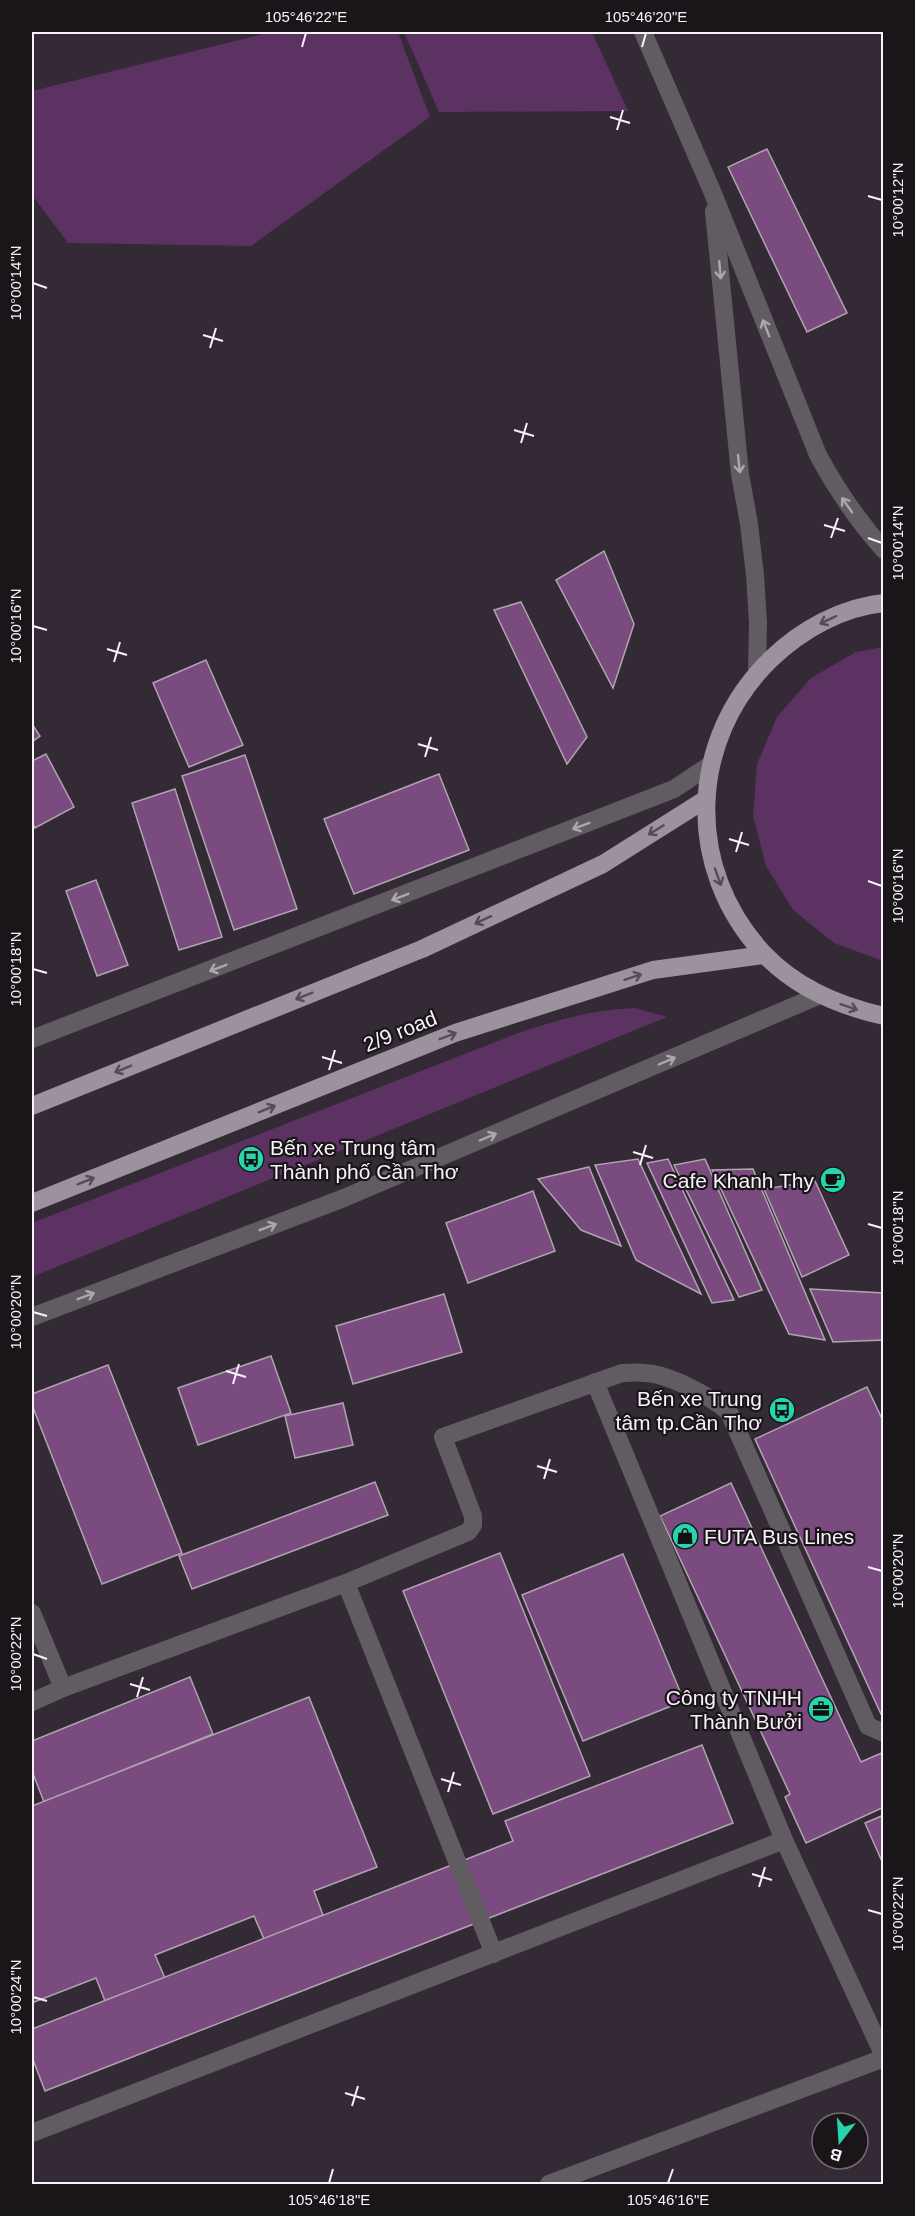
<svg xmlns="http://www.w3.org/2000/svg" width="915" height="2216" viewBox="0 0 915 2216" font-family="Arial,sans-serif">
  <rect width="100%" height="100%" fill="#332a35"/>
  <g fill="#5b3261">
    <path d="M271,32H398L430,117L251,246L68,243L32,195V91Z"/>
    <path d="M404,32H592L628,111L439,112Z"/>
    <path d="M883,647L884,961H883L834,943L793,910L766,866L753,816L757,764L777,717L811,678L856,652Z"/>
    <path d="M635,1008L667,1017L32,1277V1223L521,1032C561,1019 592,1010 635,1008Z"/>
  </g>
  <g fill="#794b7f" stroke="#b0a4b1" stroke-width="1.5">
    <path d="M767,149L847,313L807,332L728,167Z"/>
    <path d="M604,551L634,624L613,688L556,580Z"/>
    <path d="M521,602L587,737L567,764L494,610Z"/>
    <path d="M206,660L243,745L189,767L153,683Z"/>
    <path d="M32,724L40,736L32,742Z"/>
    <path d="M46,754L74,807L35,828L32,822V761Z"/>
    <path d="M245,755L297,909L234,930L182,776Z"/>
    <path d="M439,774L469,850L354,894L324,819Z"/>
    <path d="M175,789L222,937L179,950L132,803Z"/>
    <path d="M96,880L128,965L97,976L66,891Z"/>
    <path d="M638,1159L701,1294L636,1260L595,1165Z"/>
    <path d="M668,1159L734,1300L712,1303L647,1163Z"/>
    <path d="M705,1159L762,1290L739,1297L674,1165Z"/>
    <path d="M589,1167L621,1246L581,1230L538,1179Z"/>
    <path d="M753,1169L825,1340L789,1334L712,1170Z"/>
    <path d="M815,1181L849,1255L802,1277L764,1189Z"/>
    <path d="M533,1191L555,1251L468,1283L446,1223Z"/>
    <path d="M810,1289L884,1293V1340L833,1342Z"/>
    <path d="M444,1294L462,1352L353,1384L336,1326Z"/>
    <path d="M271,1356L291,1413L198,1445L178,1388Z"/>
    <path d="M108,1365L182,1553L102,1584L32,1405V1394Z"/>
    <path d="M867,1387L884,1423V1713L881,1714L755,1439Z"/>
    <path d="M343,1403L353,1445L295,1458L285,1416Z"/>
    <path d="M375,1482L388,1515L192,1589L179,1556Z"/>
    <path d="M731,1483L861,1762L884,1752V1807L806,1843L785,1797L790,1794L660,1516Z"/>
    <path d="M500,1553L590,1776L493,1814L403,1591Z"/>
    <path d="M623,1554L684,1701L583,1741L522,1595Z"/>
    <path d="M190,1677L213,1734L44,1802L32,1771V1741Z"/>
    <path d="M309,1697L377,1867L314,1891L323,1915L264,1939L254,1916L155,1955L165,1978L105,2001L96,1978L32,2003V1806Z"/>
    <path d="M702,1745L733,1823L45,2091L32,2057V2029L513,1841L505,1821Z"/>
    <path d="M884,1815V1866L865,1823Z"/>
  </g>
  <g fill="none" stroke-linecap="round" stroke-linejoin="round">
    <g stroke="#615c61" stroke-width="18">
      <path d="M595,1382L784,1840L884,2056"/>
      <path d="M32,1613L63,1688"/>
      <path d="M32,1702L63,1688L346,1583"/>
      <path d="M494,1954L346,1583L468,1532L473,1525V1516L443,1437L622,1373C629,1373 638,1372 645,1373C670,1374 711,1397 729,1412L868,1726L884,1733"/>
      <path d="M32,2133L784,1840"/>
      <path d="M549,2184L884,2058"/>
    </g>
    <g stroke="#615c61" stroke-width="18">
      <path d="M32,1039L674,789L710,765"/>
      <path d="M32,1317L344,1198L820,995"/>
    </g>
    <g stroke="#615c61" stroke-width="18">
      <path d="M643,32L712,191L818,455C837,490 857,520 884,550"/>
      <path d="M714,211L740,474L749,524L755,575L758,623L757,672"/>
    </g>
    <g stroke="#9c929d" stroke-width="18">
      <path d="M884,603C842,607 801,630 771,659C688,739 684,869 764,954C796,988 839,1006 884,1016"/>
      <path d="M32,1106L422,949L603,864L706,799"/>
      <path d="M32,1203L455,1033L653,970L764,955"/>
    </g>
  </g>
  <defs><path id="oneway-shaft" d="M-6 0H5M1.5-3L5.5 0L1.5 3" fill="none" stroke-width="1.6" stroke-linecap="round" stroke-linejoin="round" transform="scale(1.5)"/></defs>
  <g stroke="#aca7ad">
    <use href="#oneway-shaft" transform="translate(720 270) rotate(85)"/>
    <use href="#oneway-shaft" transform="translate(766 328) rotate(-112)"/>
    <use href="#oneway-shaft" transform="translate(739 464) rotate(84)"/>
    <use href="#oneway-shaft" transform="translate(847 505) rotate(-125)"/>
    <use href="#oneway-shaft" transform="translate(581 826) rotate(159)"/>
    <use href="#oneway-shaft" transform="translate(400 897) rotate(159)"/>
    <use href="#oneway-shaft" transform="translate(218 968) rotate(159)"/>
    <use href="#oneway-shaft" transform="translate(667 1061) rotate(-23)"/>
    <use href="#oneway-shaft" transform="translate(488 1137) rotate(-23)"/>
    <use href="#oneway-shaft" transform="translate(268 1227) rotate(-21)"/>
    <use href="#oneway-shaft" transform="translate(86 1296) rotate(-21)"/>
  </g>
  <g stroke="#544d54">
    <use href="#oneway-shaft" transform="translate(828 620) rotate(155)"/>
    <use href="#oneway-shaft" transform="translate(656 830) rotate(148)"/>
    <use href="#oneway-shaft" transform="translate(718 877) rotate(70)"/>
    <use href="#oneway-shaft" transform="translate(483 920) rotate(155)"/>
    <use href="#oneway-shaft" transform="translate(633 977) rotate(-18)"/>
    <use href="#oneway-shaft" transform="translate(304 996) rotate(158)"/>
    <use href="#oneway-shaft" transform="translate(849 1007) rotate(19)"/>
    <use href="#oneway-shaft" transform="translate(448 1036) rotate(-21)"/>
    <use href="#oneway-shaft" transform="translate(123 1069) rotate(158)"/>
    <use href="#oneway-shaft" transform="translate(267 1109) rotate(-22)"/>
    <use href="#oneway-shaft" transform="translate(86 1181) rotate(-22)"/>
  </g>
  <path fill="none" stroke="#f8f2f9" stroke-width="2" d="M302,47L306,33M642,47L646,33M610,117L630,123M617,130L623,110M868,196L882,200M33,283L47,288M203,335L223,341M210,348L216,328M514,430L534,436M521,443L527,423M824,525L845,531M831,538L838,518M868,538L882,543M33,626L47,630M107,649L127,655M114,662L120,642M418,744L438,750M425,757L431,737M729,839L749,845M736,852L742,832M868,881L882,886M33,969L47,973M322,1057L342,1063M329,1070L335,1050M633,1152L653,1158M640,1165L646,1145M868,1224L882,1228M33,1312L47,1316M226,1371L246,1377M233,1384L239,1364M537,1466L557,1472M544,1479L550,1459M868,1567L882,1571M33,1654L47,1659M130,1684L150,1690M137,1697L143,1677M441,1779L461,1785M448,1792L454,1772M752,1874L772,1880M759,1887L765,1867M868,1910L882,1914M33,1997L47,2001M345,2093L365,2099M352,2106L358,2086M329,2183L333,2169M668,2183L673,2169"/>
  <defs>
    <g id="bus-disc" transform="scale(1.35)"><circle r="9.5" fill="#27d5ad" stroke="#191519"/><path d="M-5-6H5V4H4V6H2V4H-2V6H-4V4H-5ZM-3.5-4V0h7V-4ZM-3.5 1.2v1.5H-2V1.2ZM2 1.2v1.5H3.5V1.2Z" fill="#111"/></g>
    <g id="cafe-disc" transform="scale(1.35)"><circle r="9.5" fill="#27d5ad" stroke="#191519"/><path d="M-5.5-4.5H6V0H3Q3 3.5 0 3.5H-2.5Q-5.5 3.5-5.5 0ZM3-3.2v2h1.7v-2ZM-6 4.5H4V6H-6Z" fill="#111"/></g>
    <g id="shop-disc" transform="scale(1.35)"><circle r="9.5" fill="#27d5ad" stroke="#191519"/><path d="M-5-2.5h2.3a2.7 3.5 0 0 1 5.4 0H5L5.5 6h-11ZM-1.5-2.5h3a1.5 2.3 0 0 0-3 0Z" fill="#111"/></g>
    <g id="office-disc" transform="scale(1.35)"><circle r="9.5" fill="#27d5ad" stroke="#191519"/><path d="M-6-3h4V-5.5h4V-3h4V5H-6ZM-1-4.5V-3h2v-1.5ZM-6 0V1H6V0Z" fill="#111"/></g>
  </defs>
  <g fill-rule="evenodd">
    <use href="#bus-disc" x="251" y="1159"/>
    <use href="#cafe-disc" x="833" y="1180"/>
    <use href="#bus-disc" x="782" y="1410"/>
    <use href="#shop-disc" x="685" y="1536"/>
    <use href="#office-disc" x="821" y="1709"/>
  </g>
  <g text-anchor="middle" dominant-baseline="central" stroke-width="4.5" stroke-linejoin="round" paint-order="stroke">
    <g font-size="21" fill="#f8f2f9" stroke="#191519">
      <text transform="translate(400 1031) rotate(-22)">2/9 road</text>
    </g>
    <g font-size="21" fill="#f8f2f9" stroke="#191519" text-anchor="end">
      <text x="270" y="1147" text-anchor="start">Bến xe Trung tâm<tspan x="270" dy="24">Thành phố Cần Thơ</tspan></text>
      <text x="814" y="1180">Cafe Khanh Thy</text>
      <text x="762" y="1398">Bến xe Trung<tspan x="762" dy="24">tâm tp.Cần Thơ</tspan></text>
      <text x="704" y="1536" text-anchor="start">FUTA Bus Lines</text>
      <text x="802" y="1697">Công ty TNHH<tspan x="802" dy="24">Thành Bưởi</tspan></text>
    </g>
  </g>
  <rect width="915" height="2216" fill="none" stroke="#191519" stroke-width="66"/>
  <g transform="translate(840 2141) rotate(197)"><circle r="28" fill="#191519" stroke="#726d73" stroke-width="1.5"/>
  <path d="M0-4.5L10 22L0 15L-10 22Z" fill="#27d5ad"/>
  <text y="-9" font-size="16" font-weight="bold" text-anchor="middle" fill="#f8f2f9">B</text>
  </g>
  <rect x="33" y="33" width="849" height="2150" fill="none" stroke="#f8f2f9" stroke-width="2"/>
  <g font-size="15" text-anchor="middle" fill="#f8f2f9">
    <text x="306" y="22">105°46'22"E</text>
    <text x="646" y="22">105°46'20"E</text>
    <text transform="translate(898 200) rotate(-90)" y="5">10°00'12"N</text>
    <text transform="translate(16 283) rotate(-90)" y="5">10°00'14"N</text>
    <text transform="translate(898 543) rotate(-90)" y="5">10°00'14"N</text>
    <text transform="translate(16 626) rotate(-90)" y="5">10°00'16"N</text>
    <text transform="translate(898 886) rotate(-90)" y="5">10°00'16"N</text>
    <text transform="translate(16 969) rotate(-90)" y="5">10°00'18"N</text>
    <text transform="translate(898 1228) rotate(-90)" y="5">10°00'18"N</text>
    <text transform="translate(16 1312) rotate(-90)" y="5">10°00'20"N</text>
    <text transform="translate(898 1571) rotate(-90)" y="5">10°00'20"N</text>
    <text transform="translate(16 1654) rotate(-90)" y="5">10°00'22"N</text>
    <text transform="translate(898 1914) rotate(-90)" y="5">10°00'22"N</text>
    <text transform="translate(16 1997) rotate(-90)" y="5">10°00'24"N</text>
    <text x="329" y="2205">105°46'18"E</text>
    <text x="668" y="2205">105°46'16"E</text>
  </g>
</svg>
